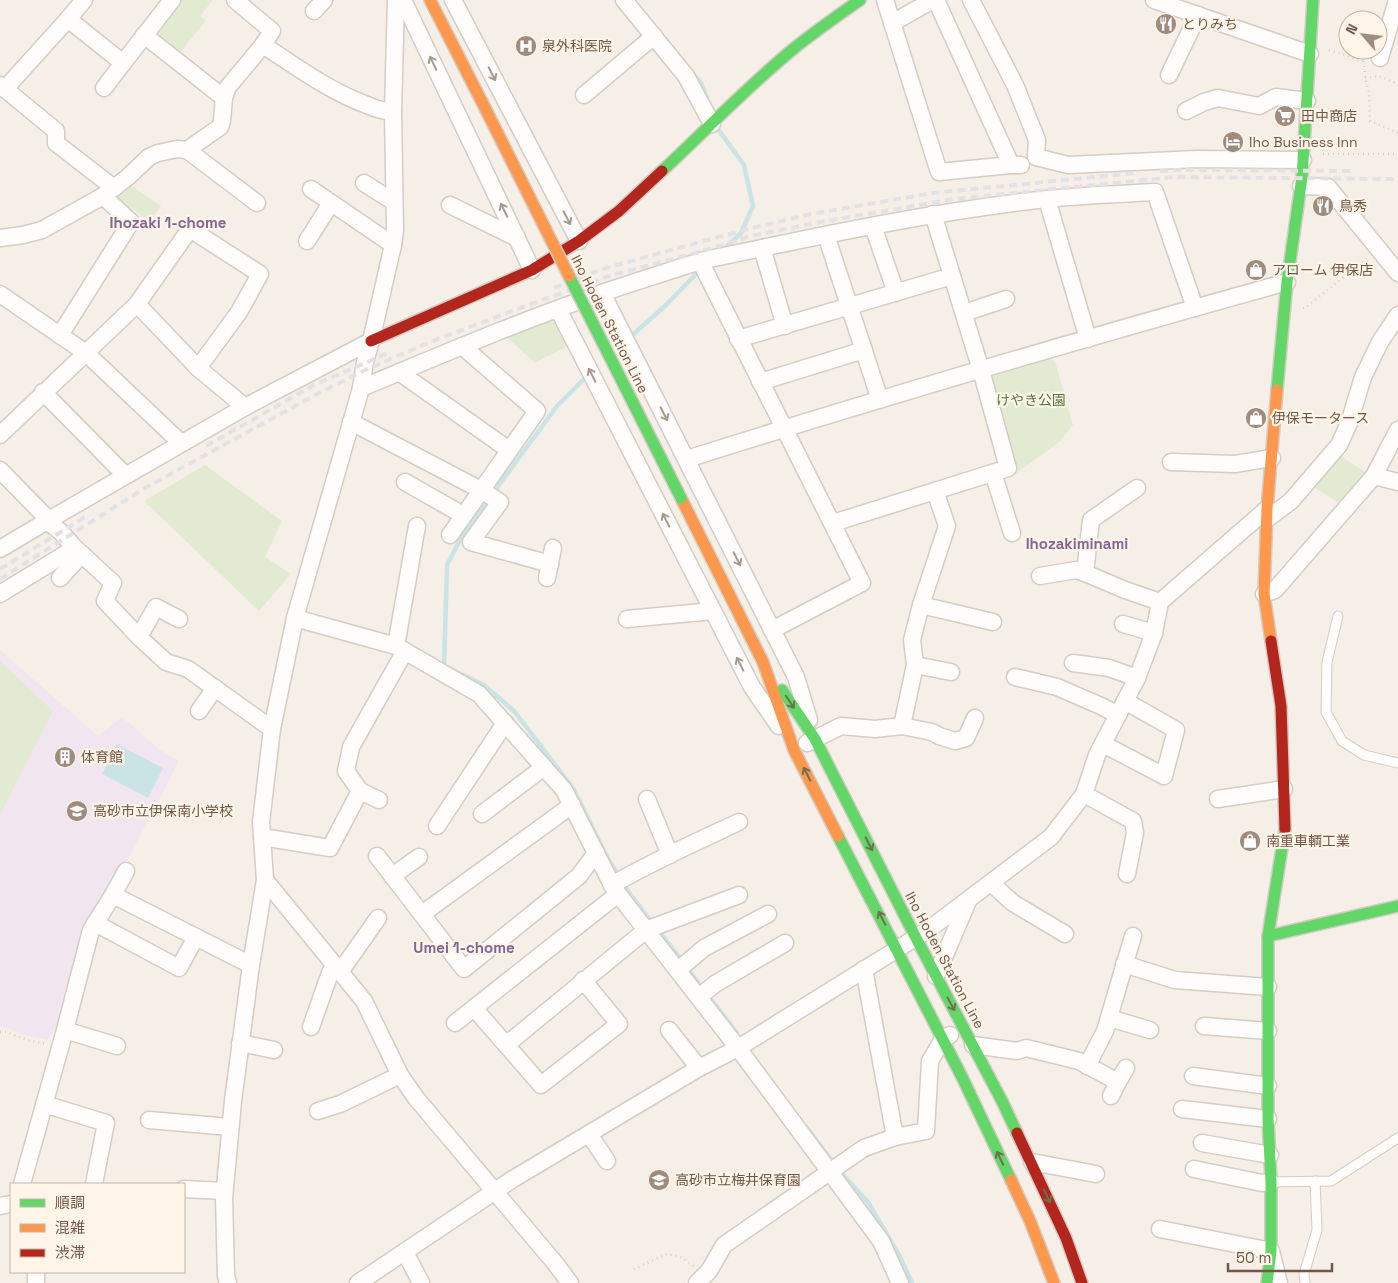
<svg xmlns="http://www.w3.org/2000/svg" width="1398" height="1283" viewBox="0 0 1398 1283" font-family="'Space Grotesk','Noto Sans JP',sans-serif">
  <rect width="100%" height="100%" fill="#f5efe7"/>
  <path fill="#f1e6f0" d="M0,650L98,736L122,717L160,750L179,761L127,861L90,925L63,1014L48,1040L28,1036L8,1028L0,1027Z"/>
  <g fill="#e2ebd2">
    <path d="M181,0H213L200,16L206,20L180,53C172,47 154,40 158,29Z"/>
    <path d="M129,184L161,206L150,221L117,198L118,191Z"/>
    <path d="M547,319L557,324L568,346L535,363L504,335Z"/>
    <path d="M1048,358L1055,361L1073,425L1059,442L1017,473L990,383L994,376Z"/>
    <path d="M1336,453L1365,472L1339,503L1310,485Z"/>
    <path d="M205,465L282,521L265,557L291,574L259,611L144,501Z"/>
    <path d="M0,661L53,711L0,815Z"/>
  </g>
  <path fill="#cae4e5" d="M117,744L163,768L148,798L102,774Z"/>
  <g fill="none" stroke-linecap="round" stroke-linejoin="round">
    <g stroke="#cae4e5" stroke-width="4.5">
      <path d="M692,73L701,83L707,98"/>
      <path d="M718,129L744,165L753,206L741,233L722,251"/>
      <path d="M629,338L665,306L701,269"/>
      <path d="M493,493L557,406L588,375"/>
      <path d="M488,500L461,538L447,565L444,666L484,685L514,711L573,788L607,857L625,887L653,924"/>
      <path d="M658,930L682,961"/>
      <path d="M687,968L737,1033"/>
      <path d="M807,1128L842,1174L868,1202L900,1257L912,1283"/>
    </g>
    <g stroke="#d4ccc5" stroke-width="11">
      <g id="lane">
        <path d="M1338,616L1327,662L1326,712L1342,741L1364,755L1398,763"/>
        <path d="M1271,1182L1331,1181L1398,1138"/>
        <path d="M1305,1283L1304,1274L1317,1230L1315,1181"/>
      </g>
    </g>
    <g stroke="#d4ccc5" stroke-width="19">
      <g id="street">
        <path d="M235,0L272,31L263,45"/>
        <path d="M403,0L532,270"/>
        <path d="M453,0L579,241"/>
        <path d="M624,0L686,76L712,124"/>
        <path d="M885,0L939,172L1011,165H1021"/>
        <path d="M936,0L1011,165"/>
        <path d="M971,0L1015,85L1037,140L1036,157L1068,165L1197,159L1303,160"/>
        <path d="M1154,0L1310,54"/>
        <path d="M314,11L324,0"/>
        <path d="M68,19L123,63L172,0"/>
        <path d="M892,23L933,0"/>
        <path d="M144,35L224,98"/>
        <path d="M1380,58L1397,0"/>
        <path d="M1169,75L1198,15"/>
        <path d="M0,85L5,89L68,19L84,0"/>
        <path d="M104,88L123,63"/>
        <path d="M5,89L56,131V143L114,188"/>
        <path d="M584,95L654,36"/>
        <path d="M1186,111L1204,102L1218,98L1259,106L1276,97L1307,101"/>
        <path d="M187,150L257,203"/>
        <path d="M364,183L394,202"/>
        <path d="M1301,186L1328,187L1398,273"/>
        <path d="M311,189L393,245"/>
        <path d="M1047,199L1088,339"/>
        <path d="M450,205L517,238"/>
        <path d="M873,226L896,293"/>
        <path d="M826,235L880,400"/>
        <path d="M0,238L23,235L42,230L103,196L128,177L149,157L158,153L177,149L187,150L220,127L222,121L224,98L228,87L263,45C297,67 329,91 367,105C376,109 384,112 393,111"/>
        <path d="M307,241L331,203"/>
        <path d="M762,248L785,326"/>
        <path d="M602,293L796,677L809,720"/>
        <path d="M0,294L86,353L181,443"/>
        <path d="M137,304L198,368L245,407"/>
        <path d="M558,309L752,687L779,726"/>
        <path d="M964,313L1006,299"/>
        <path d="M60,335L131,222L103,196"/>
        <path d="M738,339L952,276"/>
        <path d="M399,372L509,450"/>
        <path d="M760,382L864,350"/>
        <path d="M361,388C441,355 520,321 602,293C634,282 667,272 700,261"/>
        <path d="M43,392L125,475"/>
        <path d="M351,422L481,490L500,502L471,542L550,564"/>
        <path d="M0,435L137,304L190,229L260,274L239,312L198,368"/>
        <path d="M687,459C886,396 1086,338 1287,282"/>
        <path d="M1171,462L1235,464L1272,458"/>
        <path d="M0,470L44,515L47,521L61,532L75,548L113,583L105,601L139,637L166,662L188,669L272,729"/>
        <path d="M993,473L1012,533"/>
        <path d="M1374,476L1398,482"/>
        <path d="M405,482L463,515"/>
        <path d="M1137,488L1091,520L1085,573L1125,590L1160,602"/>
        <path d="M1267,519L1291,501L1339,445L1349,423L1363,377L1380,342L1398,315"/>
        <path d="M833,523L1008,468L981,370L933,214"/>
        <path d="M450,535L537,411L462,346"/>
        <path d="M0,549L47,521L245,407L371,341"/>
        <path d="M1040,576L1076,570L1085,573"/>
        <path d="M60,578L82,554"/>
        <path d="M547,578L553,548"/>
        <path d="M0,594L75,548"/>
        <path d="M1264,594L1275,590L1374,476L1398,430"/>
        <path d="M921,605L993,622"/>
        <path d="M295,618L396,646L479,694L564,790L612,885L618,894L738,1048L881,1241L900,1283"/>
        <path d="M627,619L713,611"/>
        <path d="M1123,624L1154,633"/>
        <path d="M772,630L862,583L700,261C814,237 929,212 1046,199C1082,195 1119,194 1155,192L1195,308"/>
        <path d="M139,637L156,607L179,619"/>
        <path d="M396,646L417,526"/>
        <path d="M1073,663L1109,668L1137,678"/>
        <path d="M915,665L951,672"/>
        <path d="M1015,677L1057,687L1101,706L1118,715"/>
        <path d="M199,711L215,688"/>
        <path d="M902,726L915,665L912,640L921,605L947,526L935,491"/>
        <path d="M807,743L841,726L875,729L902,726L932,732L939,736L955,741L966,738L975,718"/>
        <path d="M1103,744L1164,776L1176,730L1125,701"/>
        <path d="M360,791L379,800"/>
        <path d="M1084,794L1133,821L1135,833L1127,874"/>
        <path d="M647,799L670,855"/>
        <path d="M1218,799L1284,789"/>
        <path d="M482,814L544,767"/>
        <path d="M437,826L505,723"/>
        <path d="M262,837L330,848L360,791L346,771L351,747L405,651"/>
        <path d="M377,856L464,969L579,876L596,853"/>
        <path d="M392,876L419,857"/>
        <path d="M265,880L364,1001L400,1075L416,1098L555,1263L570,1283"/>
        <path d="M991,883L1013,903L1065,934"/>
        <path d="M612,885C653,861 696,842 739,822"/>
        <path d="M113,895L251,965"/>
        <path d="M422,914L572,805"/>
        <path d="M95,923L179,968L196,937"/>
        <path d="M1124,964L1175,980L1268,987"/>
        <path d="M864,969L895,1137"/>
        <path d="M678,970L704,948L768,914"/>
        <path d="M340,972L378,918"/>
        <path d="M936,976L968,901"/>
        <path d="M699,997L715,984L785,943"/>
        <path d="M474,1008L541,1085L619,1024L583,980"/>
        <path d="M1109,1018L1150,1030"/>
        <path d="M455,1023L618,894"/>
        <path d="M1204,1026L1268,1031"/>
        <path d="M311,1027L330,973L334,965"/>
        <path d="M65,1030L117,1046"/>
        <path d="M669,1030L699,1068"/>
        <path d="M240,1043L274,1050"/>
        <path d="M506,1045L646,930L739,895"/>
        <path d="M973,1045L1017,1051L1026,1048L1079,1061L1118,1082L1126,1068"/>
        <path d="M1087,1066L1105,1031L1133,936"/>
        <path d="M1193,1076L1268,1086"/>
        <path d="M1111,1096L1118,1082"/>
        <path d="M44,1104L106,1123L94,1184"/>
        <path d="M1182,1109L1268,1119"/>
        <path d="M318,1111L340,1104L400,1075"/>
        <path d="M149,1120L230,1127"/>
        <path d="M589,1134L607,1161"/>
        <path d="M1202,1143L1270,1155"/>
        <path d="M1032,1162L1096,1174"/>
        <path d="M1194,1169L1262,1183L1271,1182"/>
        <path d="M22,1184L65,1030L91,930L113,895L126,871"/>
        <path d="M184,1189L224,1191"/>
        <path d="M0,1206L11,1204"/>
        <path d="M1160,1229L1271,1251L1279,1283"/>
        <path d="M405,1252L421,1283"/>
        <path d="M36,1272V1283"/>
        <path d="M228,1283L226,1276L224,1198L233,1101L251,965L265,880L261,822L272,729L295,618L361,388L365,362L371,341L393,245L395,230L393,111L396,0"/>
        <path d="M358,1283L513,1179L699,1068L738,1048L928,930L1051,837L1084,794L1097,755L1137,678L1154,633L1160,602L1267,509"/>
        <path d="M697,1283L709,1271L724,1245L864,1148L895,1137L926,1131L930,1061L943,1039L950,1035"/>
      </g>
    </g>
    <g stroke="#d4ccc4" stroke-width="14">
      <g id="fast">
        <path d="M662,171C705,131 746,88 792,50C814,32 837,16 860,0"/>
        <path d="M1277,390L1287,282L1302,177L1313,0"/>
        <path d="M782,690L815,739L916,938L1002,1101L1017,1133"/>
        <path d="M838,836L962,1077L1011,1180"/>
        <path d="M1268,936L1398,906"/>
        <path d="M1267,1283L1271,1251V1182L1268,1119V936L1285,829"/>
      </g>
    </g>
    <g stroke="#d4ccc4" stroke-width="14">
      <g id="slow">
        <path d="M430,0L485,108"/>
        <path d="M681,498L763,662L794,750L838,836"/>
        <path d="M1271,641L1264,594L1267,509L1277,390"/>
        <path d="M1011,1180L1030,1221L1054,1283"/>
      </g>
    </g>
    <g stroke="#d4ccc4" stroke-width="14">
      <g id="jam">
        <path d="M371,341L532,270L579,241L619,211L662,171"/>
        <path d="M1271,641L1281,706L1285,829"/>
        <path d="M1017,1133L1066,1238L1082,1283"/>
      </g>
    </g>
    <g stroke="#d7cec9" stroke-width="2.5" stroke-dasharray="1 4" stroke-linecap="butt">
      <path d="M1329,50L1364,61"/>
      <path d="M1364,61L1365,78L1369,92L1370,121L1398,133"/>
      <path d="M1365,78L1379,76L1398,84"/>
      <path d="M1323,154H1398"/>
      <path d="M1303,308H1305L1368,258"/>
      <path d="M0,1032H7L27,1040L47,1044"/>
      <path d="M634,1269L667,1254L679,1256L694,1266"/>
    </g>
    <use href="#lane" stroke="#fefdfb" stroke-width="9"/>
    <use href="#street" stroke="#fefdfb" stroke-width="16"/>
    <use href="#fast" stroke="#63d668" stroke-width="11"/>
    <use href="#slow" stroke="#ff974d" stroke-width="11"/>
    <use href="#jam" stroke="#b3261e" stroke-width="11"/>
    <g stroke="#e3e1e3" stroke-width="4" stroke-dasharray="8 5" stroke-linecap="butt">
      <path d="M1160,171L1176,170L1350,171"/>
      <path d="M554,288L606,268L744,230L811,214L933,193L1135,173"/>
      <path d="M206,446L314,385L388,353"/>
      <path d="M0,569L87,516"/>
      <path d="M0,579L145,488L317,394L363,371L425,344L523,307L612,275L696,253L751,236L820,222L954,199L1174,177L1398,179"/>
    </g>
    <g stroke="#d4ccc4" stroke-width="14" stroke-linecap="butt">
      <path id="fast-bridge" d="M569,276L681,498"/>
    </g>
    <g stroke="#d4ccc4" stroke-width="14" stroke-linecap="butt">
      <path id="slow-bridge" d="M485,108L569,276"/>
    </g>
    <use href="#fast-bridge" stroke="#63d668" stroke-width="11"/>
    <use href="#slow-bridge" stroke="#ff974d" stroke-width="11"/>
  </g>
  <defs><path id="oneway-shaft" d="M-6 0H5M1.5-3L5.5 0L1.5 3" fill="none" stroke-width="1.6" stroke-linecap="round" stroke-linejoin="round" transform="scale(1.25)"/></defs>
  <g stroke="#a99990">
    <use href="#oneway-shaft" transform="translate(433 63) rotate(-116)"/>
    <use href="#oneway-shaft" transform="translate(492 74) rotate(63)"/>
    <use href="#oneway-shaft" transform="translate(504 210) rotate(-116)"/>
    <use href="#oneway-shaft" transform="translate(567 218) rotate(63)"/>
    <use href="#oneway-shaft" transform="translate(592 375) rotate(-117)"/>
    <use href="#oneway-shaft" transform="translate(664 414) rotate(63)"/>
    <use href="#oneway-shaft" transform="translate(666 520) rotate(-117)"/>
    <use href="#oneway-shaft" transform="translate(737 559) rotate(63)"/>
    <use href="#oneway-shaft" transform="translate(740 664) rotate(-117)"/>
  </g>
  <g stroke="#6e704f">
    <use href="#oneway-shaft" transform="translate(790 702) rotate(56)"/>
    <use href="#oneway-shaft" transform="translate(807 774) rotate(-117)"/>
    <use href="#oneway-shaft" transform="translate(869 844) rotate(63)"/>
    <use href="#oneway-shaft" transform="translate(882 918) rotate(-117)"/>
    <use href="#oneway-shaft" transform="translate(951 1004) rotate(62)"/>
    <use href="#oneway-shaft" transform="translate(1000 1158) rotate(-115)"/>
    <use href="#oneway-shaft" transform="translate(1047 1196) rotate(65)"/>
  </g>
  <defs>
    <g id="restaurant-disc" transform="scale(1.125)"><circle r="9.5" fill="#9f8c80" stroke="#fef4e7"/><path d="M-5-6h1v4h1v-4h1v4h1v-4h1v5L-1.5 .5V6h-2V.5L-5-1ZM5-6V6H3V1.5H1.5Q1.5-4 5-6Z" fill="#fff"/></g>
    <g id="hospital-disc" transform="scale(1.125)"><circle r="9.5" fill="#9f8c80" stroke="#fef4e7"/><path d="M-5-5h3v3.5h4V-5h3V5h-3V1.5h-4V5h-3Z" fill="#fff"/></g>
    <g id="supermarket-disc" transform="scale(1.125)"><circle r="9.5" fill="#9f8c80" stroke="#fef4e7"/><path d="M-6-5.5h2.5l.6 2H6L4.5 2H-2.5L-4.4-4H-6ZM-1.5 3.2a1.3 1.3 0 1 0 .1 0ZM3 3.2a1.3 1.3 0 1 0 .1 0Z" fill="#fff"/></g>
    <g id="hotel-disc" transform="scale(1.125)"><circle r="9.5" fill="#9f8c80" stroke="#fef4e7"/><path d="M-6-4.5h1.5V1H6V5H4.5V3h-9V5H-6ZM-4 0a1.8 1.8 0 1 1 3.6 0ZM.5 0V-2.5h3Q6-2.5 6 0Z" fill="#fff"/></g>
    <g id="shop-disc" transform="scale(1.125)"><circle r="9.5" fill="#9f8c80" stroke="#fef4e7"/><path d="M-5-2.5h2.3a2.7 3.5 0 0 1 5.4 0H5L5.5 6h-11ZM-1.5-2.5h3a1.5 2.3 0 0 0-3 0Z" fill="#fff"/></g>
    <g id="building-disc" transform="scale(1.125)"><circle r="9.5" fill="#9f8c80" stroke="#fef4e7"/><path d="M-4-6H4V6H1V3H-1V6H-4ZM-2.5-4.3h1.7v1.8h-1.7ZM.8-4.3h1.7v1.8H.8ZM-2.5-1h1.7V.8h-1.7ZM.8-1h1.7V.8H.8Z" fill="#fff"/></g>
    <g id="school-disc" transform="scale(1.125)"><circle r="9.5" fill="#9f8c80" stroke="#fef4e7"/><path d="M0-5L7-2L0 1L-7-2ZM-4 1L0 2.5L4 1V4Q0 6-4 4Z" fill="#fff"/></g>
  </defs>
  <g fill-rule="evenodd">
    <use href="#restaurant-disc" x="1166" y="24"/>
    <use href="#hospital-disc" x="526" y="46"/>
    <use href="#supermarket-disc" x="1285" y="116"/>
    <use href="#hotel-disc" x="1233" y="142"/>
    <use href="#restaurant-disc" x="1323" y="206"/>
    <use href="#shop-disc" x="1256" y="270"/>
    <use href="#shop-disc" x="1256" y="418"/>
    <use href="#building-disc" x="65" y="757"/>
    <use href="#school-disc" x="77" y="811"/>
    <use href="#shop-disc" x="1250" y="841"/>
    <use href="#school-disc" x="659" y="1180"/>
  </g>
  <g text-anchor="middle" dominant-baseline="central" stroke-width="4.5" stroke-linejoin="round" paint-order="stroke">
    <g font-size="14" fill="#715649" stroke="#fef4e7" text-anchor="start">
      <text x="1182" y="24">とりみち</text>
      <text x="542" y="46">泉外科医院</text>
      <text x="1301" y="116">田中商店</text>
      <text x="1249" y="142">Iho Business Inn</text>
      <text x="1339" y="206">鳥秀</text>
      <text x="1272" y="270">アローム 伊保店</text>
      <text x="1272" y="418">伊保モータース</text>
      <text x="81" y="757">体育館</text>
      <text x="93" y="811">高砂市立伊保南小学校</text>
      <text x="1266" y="841">南重車輌工業</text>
      <text x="675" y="1180">高砂市立梅井保育園</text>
    </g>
    <g font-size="14" fill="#715649" stroke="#fef4e7">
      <text transform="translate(610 324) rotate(63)">Iho Hoden Station Line</text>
      <text transform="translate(945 960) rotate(62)">Iho Hoden Station Line</text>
    </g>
    <g font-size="14" fill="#547742" stroke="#fef4e7">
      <text x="1031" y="400">けやき公園</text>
    </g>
    <g font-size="15" font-weight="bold" fill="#826595" stroke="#fef4e7">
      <text x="168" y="222">Ihozaki 1-chome</text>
      <text x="1077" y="543">Ihozakiminami</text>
      <text x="464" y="947">Umei 1-chome</text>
    </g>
  </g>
  <rect x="10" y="1183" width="175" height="90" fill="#fef4e7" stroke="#c6b5a8"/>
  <rect x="20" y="1199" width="25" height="8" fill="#63d668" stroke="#c6b5a8"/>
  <text x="55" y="1208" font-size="15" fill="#715649">順調</text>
  <rect x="20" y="1224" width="25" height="8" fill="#ff974d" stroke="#c6b5a8"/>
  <text x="55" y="1233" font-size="15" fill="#715649">混雑</text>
  <rect x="20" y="1249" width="25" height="8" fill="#b3261e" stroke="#c6b5a8"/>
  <text x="55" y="1258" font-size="15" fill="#715649">渋滞</text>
  <g transform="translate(1363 35) rotate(298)"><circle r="24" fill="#fef4e7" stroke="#c6b5a8"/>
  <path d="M0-4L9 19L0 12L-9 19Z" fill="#9f8c80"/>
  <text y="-8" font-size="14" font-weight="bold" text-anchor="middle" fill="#715649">N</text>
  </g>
  <path d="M1228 1263v8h104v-8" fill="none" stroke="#715649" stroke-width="2.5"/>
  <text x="1236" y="1263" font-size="15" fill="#715649" stroke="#fef4e7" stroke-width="4" paint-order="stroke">50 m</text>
</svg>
